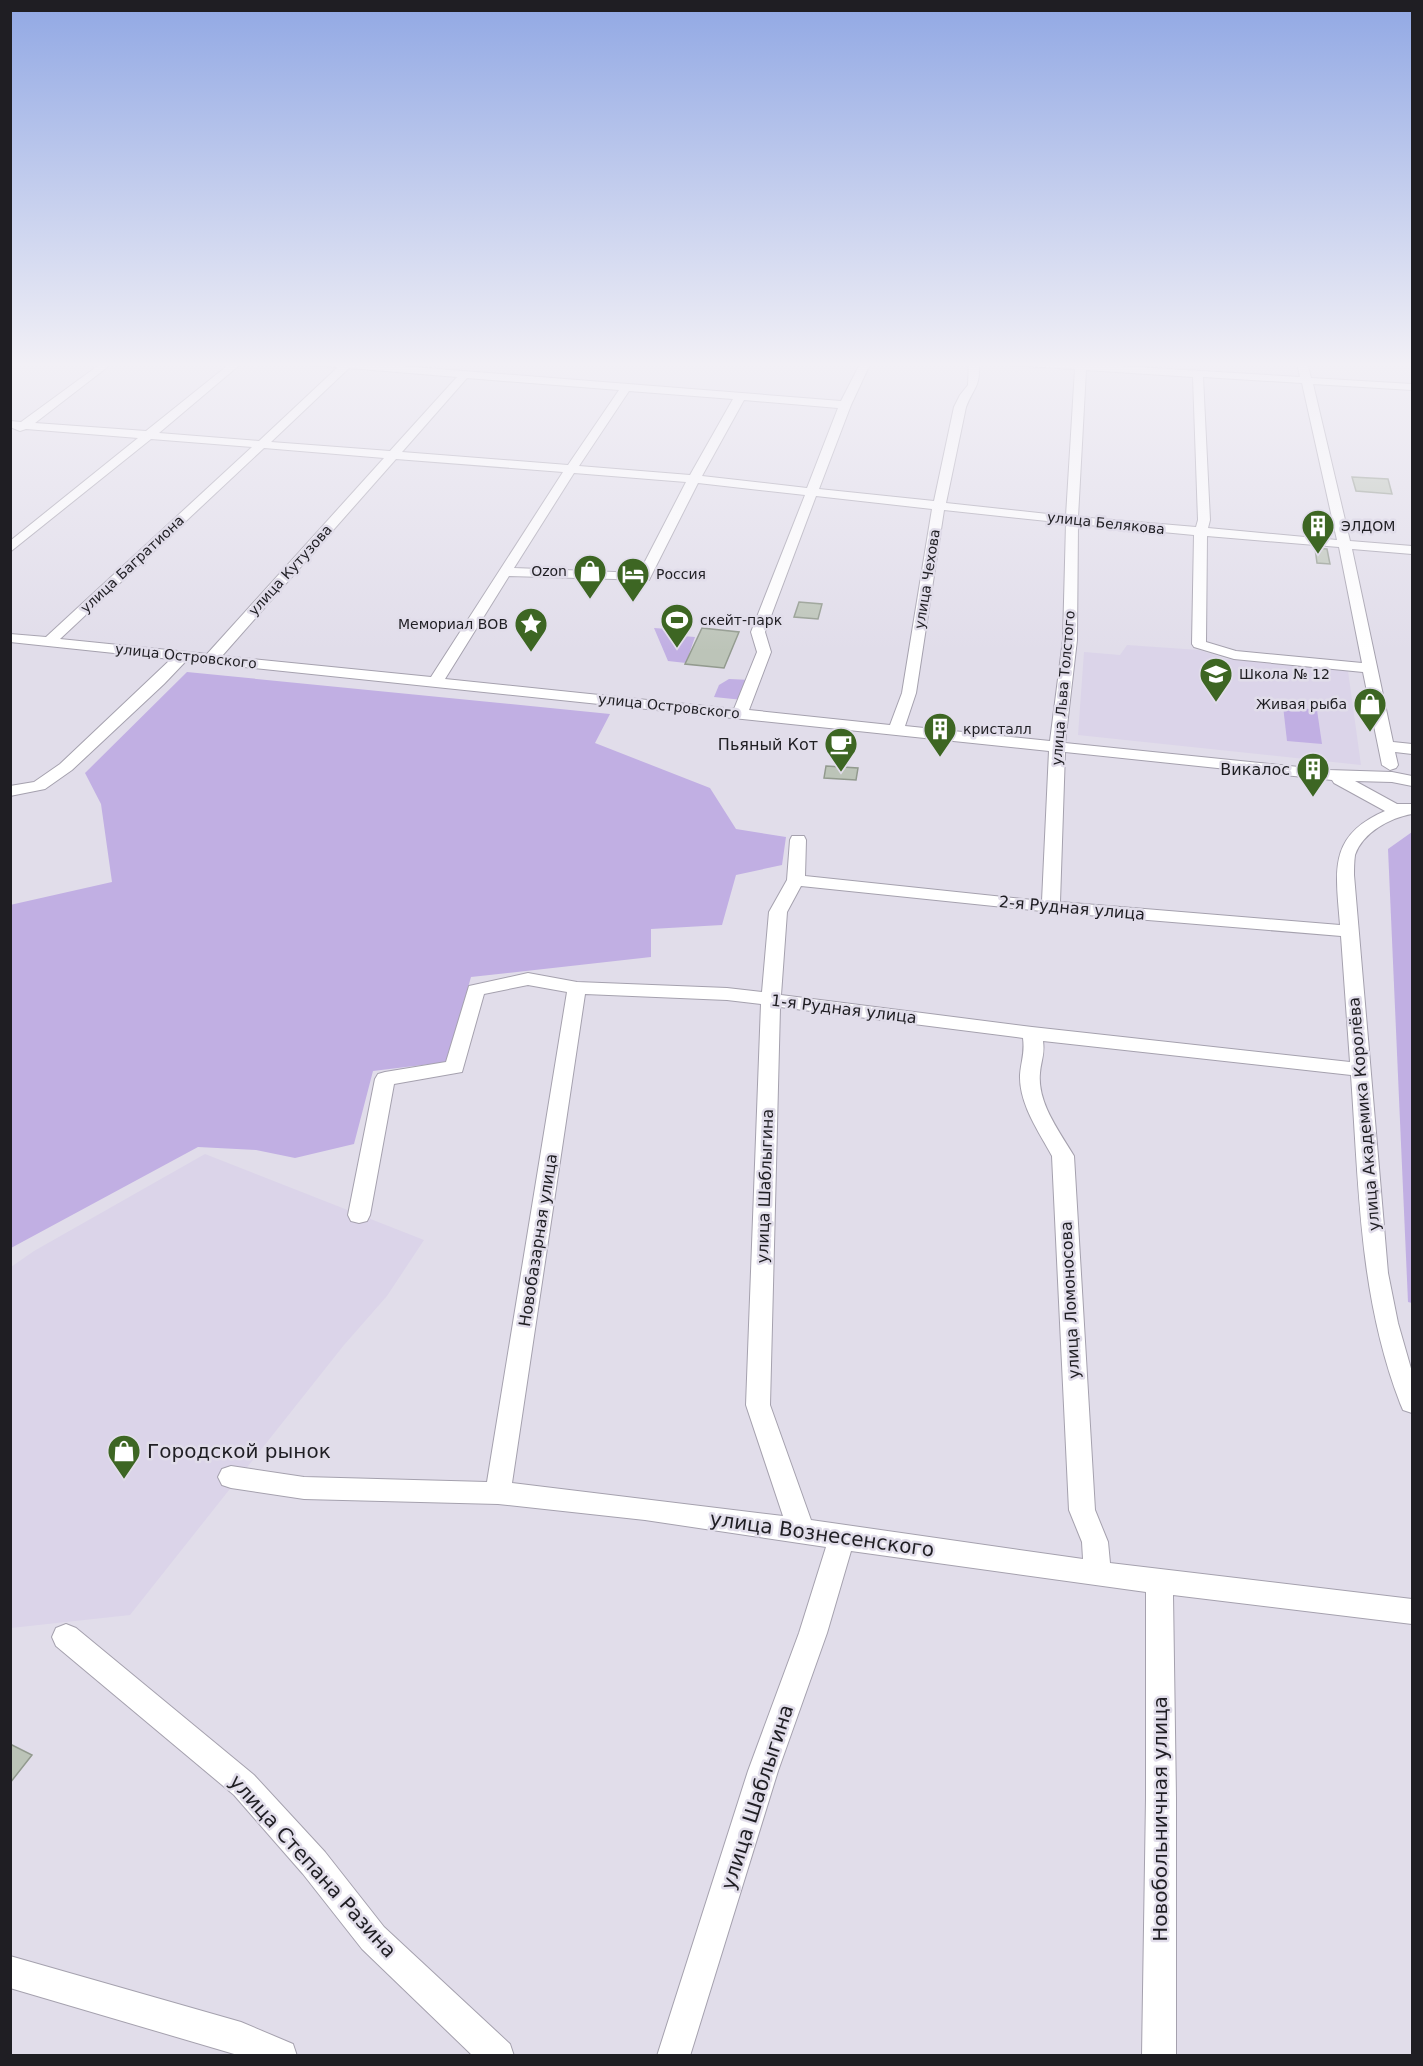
<svg xmlns="http://www.w3.org/2000/svg" width="1423" height="2066" viewBox="0 0 1423 2066" font-family="'DejaVu Sans',sans-serif">
  <rect width="100%" height="100%" fill="#e1ddea"/>
  <g fill="#dbd4e9">
    <path d="M1127,645L1199,650L1227,659L1348,671L1361,765L1078,735L1084,652L1120,655Z"/>
    <path d="M205,1154L424,1240L387,1296L344,1345L130,1615L11,1628V1267L34,1251Z"/>
  </g>
  <g fill="#c1afe3">
    <path d="M654,628L668,629L670,635L695,637L686,663L668,661Z"/>
    <path d="M187,672L610,714L595,743L710,788L736,829L786,837L782,865L736,875L722,925L651,929V957L471,977L447,1062L373,1071L354,1144L295,1158L256,1150L198,1147L11,1248L10,905L112,882L101,804L85,773Z"/>
    <path d="M729,679L751,680L743,700L714,697L719,685Z"/>
    <path d="M1283,706L1317,710L1322,744L1287,741Z"/>
    <path d="M1412,832V1303L1408,1302L1388,849Z"/>
  </g>
  <g fill="#bcc4b8" stroke="#929a8e" stroke-width="1.5">
    <path d="M1352,477L1388,479L1392,494L1356,491Z"/>
    <path d="M1315,548L1327,549L1330,564L1317,563Z"/>
    <path d="M799,602L822,604L818,619L794,617Z"/>
    <path d="M702,628L739,632L724,668L685,664Z"/>
    <path d="M826,766L858,768L856,780L824,778Z"/>
    <path d="M10,1744L32,1755L10,1783Z"/>
  </g>
  <g fill="none" stroke-linecap="round" stroke-linejoin="round">
    <g stroke="#a5a1ae" stroke-width="2">
      <g id="minor">
        <path d="M103,362H114L35,423L146,431L232,362H243L159,433L259,441L338,367L310,365L305,362H351L841,401L861,362H871L851,405L819,489L934,501L954,407L960,395L968,385L969,362H979C980,388 975,385 966,407L946,503L1066,516L1075,369L1006,365L1001,362H1086V364L1300,377L1297,362H1307L1311,378L1412,384V390L1313,384L1350,541L1412,546V554L1352,549L1393,742L1412,744V754L1395,752L1398,765L1396,768L1390,770L1382,765L1363,672L1234,659L1194,647L1192,644L1194,535L1078,524L1077,640L1065,743L1328,770L1392,772L1412,776V786L1392,782L1355,781L1397,804H1412V814C1390,818 1363,832 1355,855C1354,862 1354,869 1354,875L1388,1273L1398,1323L1412,1372V1413L1403,1410L1400,1403C1359,1296 1359,1188 1351,1075L1043,1041C1045,1055 1041,1060 1040,1073C1037,1103 1060,1132 1074,1156L1095,1510L1108,1542L1110,1563L1412,1599V1624L1173,1595L1176,1798V2056H1142L1146,1798V1592L851,1551L827,1633L778,1771L690,2056H657L748,1771L799,1633L826,1547L645,1520L498,1504L304,1499L231,1488L222,1485L218,1477L222,1469L231,1466L304,1477L487,1482L567,992L528,985L484,994L462,1072L394,1084L370,1215L367,1221L359,1223L351,1221L348,1215L375,1079L378,1074L385,1072L446,1062L469,986L528,973L577,982L727,988L762,992L769,912L787,880L790,840L792,836H804L806,840L805,876L1042,901L1049,751L186,661L164,684L72,770L45,789L10,796V786L34,782L60,764L171,659L10,642V634L46,637L252,447L151,439L10,552V541L138,438L26,429L20,431L10,427V421L21,422ZM349,368L457,377L390,451L271,442ZM1086,370L1193,377L1198,520L1196,527L1078,517ZM1203,377L1302,383L1337,540L1208,528L1210,520ZM467,378L619,390L568,465L402,452ZM629,391L733,399L690,475L579,466ZM744,400L838,408L807,488L702,476ZM264,448L384,458L207,654L60,639ZM396,459L563,472L431,677L222,656ZM574,473L686,482L639,573L514,568ZM698,483L805,495L751,632L757,652L734,709L445,679L509,576L649,580ZM816,496L932,509L902,693L890,725L749,710L771,652L765,632ZM944,510L1066,523L1063,640L1050,741L905,726L916,693ZM1207,536L1339,547L1362,663L1236,651L1206,642ZM1065,752L1332,780L1334,783L1385,811C1327,836 1336,872 1340,925L1060,902ZM801,886L1051,912L1341,936L1350,1062L1032,1027L781,995L787,912ZM585,994L727,1000L761,1004L746,1405L783,1516L512,1483ZM780,1007L1023,1038C1025,1054 1021,1061 1020,1075C1019,1104 1039,1132 1052,1156L1069,1510L1082,1542L1083,1559L811,1520L770,1405Z"/>
        <path d="M66,1624L76,1628L254,1775L325,1852L384,1927L510,2044L514,2056H473L362,1949L303,1874L234,1795L56,1646L52,1637L56,1628Z"/>
        <path d="M10,1956L241,2022L293,2044L297,2056H241L10,1988Z"/>
      </g>
    </g>
    <use href="#minor" fill="#fff" fill-rule="evenodd"/>
  </g>
  <linearGradient id="sky" x2="0" y2="1"><stop stop-color="#91a8e4"/><stop offset="0.56" stop-color="#f2f0f6"/><stop offset="1" stop-color="#f2f0f6" stop-opacity="0"/></linearGradient>
  <rect width="1423" height="651" fill="url(#sky)"/>
  <defs>
    <g id="building-pin" transform="scale(1.725)"><path d="M0 17L-7.5 6A9.5 9.5 0 1 1 7.5 6Z" fill="#3d6623" stroke="#e1ddea"/><path d="M-4-6H4V6H1V3H-1V6H-4ZM-2.5-4.3h1.7v1.8h-1.7ZM.8-4.3h1.7v1.8H.8ZM-2.5-1h1.7V.8h-1.7ZM.8-1h1.7V.8H.8Z" fill="#fff"/></g>
    <g id="shop-pin" transform="scale(1.725)"><path d="M0 17L-7.5 6A9.5 9.5 0 1 1 7.5 6Z" fill="#3d6623" stroke="#e1ddea"/><path d="M-5-2.5h2.3a2.7 3.5 0 0 1 5.4 0H5L5.5 6h-11ZM-1.5-2.5h3a1.5 2.3 0 0 0-3 0Z" fill="#fff"/></g>
    <g id="hotel-pin" transform="scale(1.725)"><path d="M0 17L-7.5 6A9.5 9.5 0 1 1 7.5 6Z" fill="#3d6623" stroke="#e1ddea"/><path d="M-6-4.5h1.5V1H6V5H4.5V3h-9V5H-6ZM-4 0a1.8 1.8 0 1 1 3.6 0ZM.5 0V-2.5h3Q6-2.5 6 0Z" fill="#fff"/></g>
    <g id="stadium-pin" transform="scale(1.725)"><path d="M0 17L-7.5 6A9.5 9.5 0 1 1 7.5 6Z" fill="#3d6623" stroke="#e1ddea"/><path d="M0-5a6.5 5 0 1 0 0 10a6.5 5 0 1 0 0-10ZM-3.5-1.8h7v3.6h-7Z" fill="#fff"/></g>
    <g id="sight-pin" transform="scale(1.725)"><path d="M0 17L-7.5 6A9.5 9.5 0 1 1 7.5 6Z" fill="#3d6623" stroke="#e1ddea"/><path d="M0-6L1.8-2.2L6-1.7L2.9 1.2L3.7 5.4L0 3.3L-3.7 5.4L-2.9 1.2L-6-1.7L-1.8-2.2Z" fill="#fff"/></g>
    <g id="school-pin" transform="scale(1.725)"><path d="M0 17L-7.5 6A9.5 9.5 0 1 1 7.5 6Z" fill="#3d6623" stroke="#e1ddea"/><path d="M0-5L7-2L0 1L-7-2ZM-4 1L0 2.5L4 1V4Q0 6-4 4Z" fill="#fff"/></g>
    <g id="cafe-pin" transform="scale(1.725)"><path d="M0 17L-7.5 6A9.5 9.5 0 1 1 7.5 6Z" fill="#3d6623" stroke="#e1ddea"/><path d="M-5.5-4.5H6V0H3Q3 3.5 0 3.5H-2.5Q-5.5 3.5-5.5 0ZM3-3.2v2h1.7v-2ZM-6 4.5H4V6H-6Z" fill="#fff"/></g>
  </defs>
  <g fill-rule="evenodd">
    <use href="#building-pin" x="1318" y="526"/>
    <use href="#shop-pin" x="590" y="571"/>
    <use href="#hotel-pin" x="633" y="574"/>
    <use href="#stadium-pin" x="677" y="620"/>
    <use href="#sight-pin" x="531" y="624"/>
    <use href="#school-pin" x="1216" y="674"/>
    <use href="#shop-pin" x="1370" y="704"/>
    <use href="#building-pin" x="940" y="729"/>
    <use href="#cafe-pin" x="841" y="744"/>
    <use href="#building-pin" x="1313" y="769"/>
    <use href="#shop-pin" x="124" y="1451"/>
  </g>
  <g text-anchor="middle" dominant-baseline="central" stroke-width="5" stroke-linejoin="round" paint-order="stroke">
    <g font-size="14" fill="#1f1e23" stroke="#e1ddea">
      <text transform="translate(1106 523) rotate(6)">улица Белякова</text>
      <text transform="translate(132 564) rotate(-43)">улица Багратиона</text>
      <text transform="translate(290 570) rotate(-48)">улица Кутузова</text>
      <text transform="translate(927 579) rotate(-81)">улица Чехова</text>
      <text transform="translate(186 656) rotate(6)">улица Островского</text>
      <text transform="translate(1063 688) rotate(-85)">улица Льва Толстого</text>
      <text transform="translate(669 706) rotate(6)">улица Островского</text>
    </g>
    <g font-size="14" fill="#1f1e23" stroke="#e1ddea" text-anchor="start">
      <text x="1341" y="526">ЭЛДОМ</text>
      <text x="567" y="571" text-anchor="end">Ozon</text>
      <text x="656" y="574">Россия</text>
      <text x="700" y="620">скейт-парк</text>
      <text x="508" y="624" text-anchor="end">Мемориал ВОВ</text>
      <text x="1239" y="674">Школа № 12</text>
      <text x="1347" y="704" text-anchor="end">Живая рыба</text>
      <text x="963" y="729">кристалл</text>
    </g>
    <g font-size="16" fill="#1f1e23" stroke="#e1ddea" text-anchor="end">
      <text x="818" y="744">Пьяный Кот</text>
      <text x="1290" y="769">Викалос</text>
    </g>
    <g font-size="16" fill="#1f1e23" stroke="#e1ddea">
      <text transform="translate(1072 908) rotate(5)">2-я Рудная улица</text>
      <text transform="translate(844 1009) rotate(7)">1-я Рудная улица</text>
      <text transform="translate(1364 1114) rotate(-95)">улица Академика Королёва</text>
      <text transform="translate(765 1186) rotate(-88)">улица Шаблыгина</text>
      <text transform="translate(538 1240) rotate(-81)">Новобазарная улица</text>
      <text transform="translate(1070 1300) rotate(-93)">улица Ломоносова</text>
    </g>
    <g font-size="20" fill="#1f1e23" stroke="#e1ddea" text-anchor="start">
      <text x="147" y="1451">Городской рынок</text>
    </g>
    <g font-size="20" fill="#1f1e23" stroke="#e1ddea">
      <text transform="translate(822 1534) rotate(8)">улица Вознесенского</text>
      <text transform="translate(757 1797) rotate(-72)">улица Шаблыгина</text>
      <text transform="translate(1160 1819) rotate(-90)">Новобольничная улица</text>
      <text transform="translate(313 1866) rotate(48)">улица Степана Разина</text>
    </g>
  </g>
  <rect width="1423" height="2066" fill="none" stroke="#1f1e23" stroke-width="24"/>
</svg>
